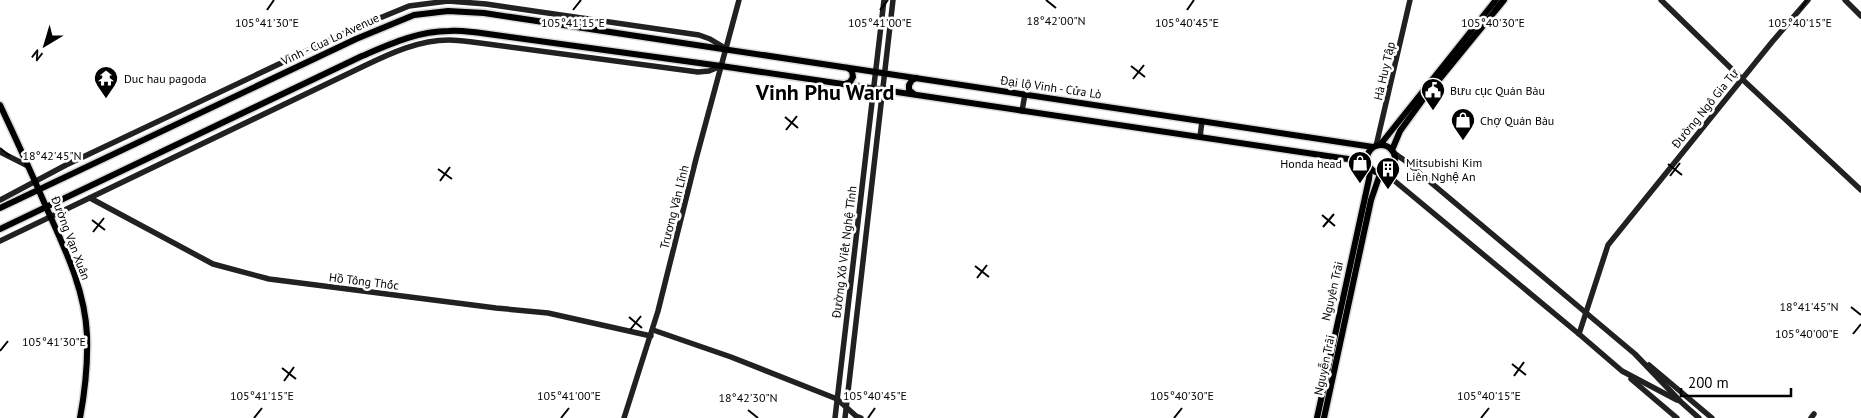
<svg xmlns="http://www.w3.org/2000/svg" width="1861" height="418" viewBox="0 0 1861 418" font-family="'PT Sans',sans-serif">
  <rect width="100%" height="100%" fill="#fff"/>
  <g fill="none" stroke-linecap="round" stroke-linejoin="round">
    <g stroke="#dbdbdb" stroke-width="9">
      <g id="primary">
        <path d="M845,84L850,82L853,77L852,71L848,68"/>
        <path d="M914,94L909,90V85L912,80L916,78"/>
        <path d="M0,105C16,139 32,174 47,209C65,249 85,290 87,335C88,363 85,391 80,418"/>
        <circle cx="1381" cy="159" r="14"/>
        <path d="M1380,145L1496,0"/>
        <path d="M1392,150L1400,131L1424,98L1504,0"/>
        <path d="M0,208L356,39L414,15L448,11L484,13L1373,147"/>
        <path d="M0,229L362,56C390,44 418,31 449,31C459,30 470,32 481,33L721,66L1348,159L1367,164"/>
        <path d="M1317,418L1369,179L1370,169"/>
        <path d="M1324,418L1371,200L1380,174"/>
      </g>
    </g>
    <g stroke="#212121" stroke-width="5.5">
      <path d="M1661,0L1742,79L1861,190"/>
      <path d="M1845,0L1861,16"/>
      <path d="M1022,111L1025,94"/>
      <path d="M1200,137L1202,121"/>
      <path d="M1376,146L1410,0"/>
      <path d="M0,152L28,166"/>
      <path d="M1394,153L1404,160L1635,354L1681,402L1699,418"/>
      <path d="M1385,173L1579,334L1622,371L1677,400"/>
      <path d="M90,198L213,264L269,279L496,308L548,313L651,336"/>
      <path d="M0,200L66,165L353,29L409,6L448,1L486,4L699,35L710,39L725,48"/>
      <path d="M0,241L364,66C391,53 419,40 449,40C459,40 470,42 480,43L698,72L709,71L721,66"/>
      <path d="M653,330L731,357L837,399L856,416L861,418"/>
      <path d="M1579,334L1608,245L1772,42L1808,0"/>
      <path d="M1649,365L1712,418"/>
      <path d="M1631,379L1677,418"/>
      <path d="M624,418L658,311L696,159L739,0"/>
      <path d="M835,418L884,0"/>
      <path d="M845,418L893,0"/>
      <path d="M1811,418L1814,414"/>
    </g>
    <use href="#primary" stroke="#000" stroke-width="6"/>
  </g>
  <path fill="none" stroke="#000" stroke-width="2" d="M1046,0L1056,8M267,10L274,0M573,10L581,0M880,10L888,0M1187,10L1194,0M1493,10L1501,0M1800,10L1807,0M1131,66L1145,77M1133,79L1144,65M785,117L798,128M786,130L797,116M0,148L10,156M1668,164L1682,175M438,169L452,179M1670,176L1680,163M440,181L450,167M1322,215L1335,226M92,220L105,230M1323,227L1334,214M93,232L104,218M975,266L989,277M977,278L987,265M1851,307L1861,315M629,317L642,328M630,330L641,316M1853,334L1861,324M0,351L8,341M1512,364L1526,375M282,368L296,379M1514,376L1524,362M284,381L294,367M748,410L758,418M254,418L262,408M561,418L569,408M868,418L875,408M1174,418L1182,408M1481,418L1489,408"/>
  <defs>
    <g id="temple-pin" transform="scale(1.25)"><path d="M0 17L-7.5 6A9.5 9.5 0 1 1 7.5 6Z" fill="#000" stroke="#fff"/><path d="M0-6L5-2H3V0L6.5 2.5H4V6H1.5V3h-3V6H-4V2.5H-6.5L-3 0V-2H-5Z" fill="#fff"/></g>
    <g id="civic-pin" transform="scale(1.25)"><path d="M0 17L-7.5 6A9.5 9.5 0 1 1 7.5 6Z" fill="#000" stroke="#fff"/><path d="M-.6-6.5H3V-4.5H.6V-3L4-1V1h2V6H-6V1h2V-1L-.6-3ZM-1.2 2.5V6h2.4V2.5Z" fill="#fff"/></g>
    <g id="shop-pin" transform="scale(1.25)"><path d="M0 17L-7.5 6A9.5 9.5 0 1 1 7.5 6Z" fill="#000" stroke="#fff"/><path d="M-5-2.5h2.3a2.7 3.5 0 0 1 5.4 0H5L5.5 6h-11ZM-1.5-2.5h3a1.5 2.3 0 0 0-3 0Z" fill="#fff"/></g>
    <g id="building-pin" transform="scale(1.25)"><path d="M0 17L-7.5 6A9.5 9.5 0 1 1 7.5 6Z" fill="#000" stroke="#fff"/><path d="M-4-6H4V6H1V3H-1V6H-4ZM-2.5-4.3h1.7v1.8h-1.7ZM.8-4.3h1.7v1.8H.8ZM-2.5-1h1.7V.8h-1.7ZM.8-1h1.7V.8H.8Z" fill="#fff"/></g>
  </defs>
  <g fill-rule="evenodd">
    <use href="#temple-pin" x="106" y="78"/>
    <use href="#civic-pin" x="1433" y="90"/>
    <use href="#shop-pin" x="1463" y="120"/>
    <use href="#shop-pin" x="1360" y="163"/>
    <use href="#building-pin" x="1388" y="169"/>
  </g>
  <g text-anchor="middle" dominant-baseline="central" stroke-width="5" stroke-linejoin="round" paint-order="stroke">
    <g font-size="12" fill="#000" stroke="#fff">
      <text transform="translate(330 39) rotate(-25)">Vinh - Cua Lo Avenue</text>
      <text transform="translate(1384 71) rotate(-77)">Hà Huy Tập</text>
      <text transform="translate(1051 87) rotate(8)">Đại lộ Vinh - Cửa Lò</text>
      <text transform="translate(1705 108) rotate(-51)">Đường Ngô Gia Tự</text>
      <text transform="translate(674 207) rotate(-76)">Trương Văn Lĩnh</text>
      <text transform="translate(71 238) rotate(69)">Đường Vạn Xuân</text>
      <text transform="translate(844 252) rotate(-83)">Đường Xô Viết Nghệ Tĩnh</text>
      <text transform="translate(364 281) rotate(7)">Hồ Tông Thốc</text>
      <text transform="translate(1332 291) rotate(-77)">Nguyên Trãi</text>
      <text transform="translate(1324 365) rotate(-78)">Nguyễn Trãi</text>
    </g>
    <g font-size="12" fill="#000" stroke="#fff" text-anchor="start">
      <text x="124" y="78">Duc hau pagoda</text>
      <text x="1450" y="90">Bưu cục Quán Bàu</text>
      <text x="1480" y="120">Chợ Quán Bàu</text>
      <text x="1406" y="162">Mitsubishi Kim<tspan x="1406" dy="14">Liên Nghệ An</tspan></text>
      <text x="1342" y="163" text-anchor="end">Honda head</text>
    </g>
    <g font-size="22" font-weight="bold" fill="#000" stroke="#fff">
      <text x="825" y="92">Vinh Phu Ward</text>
    </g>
  </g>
  <g font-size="12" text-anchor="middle" fill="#000" stroke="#fff" stroke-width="5" stroke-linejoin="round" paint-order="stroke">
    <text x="1056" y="25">18°42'00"N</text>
    <text x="267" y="27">105°41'30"E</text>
    <text x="573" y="27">105°41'15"E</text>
    <text x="880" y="27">105°41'00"E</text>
    <text x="1187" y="27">105°40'45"E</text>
    <text x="1493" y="27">105°40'30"E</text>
    <text x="1800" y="27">105°40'15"E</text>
    <text x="52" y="160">18°42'45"N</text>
    <text x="1809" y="311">18°41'45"N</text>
    <text x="1807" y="338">105°40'00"E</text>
    <text x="54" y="346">105°41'30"E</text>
    <text x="262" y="400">105°41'15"E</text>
    <text x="569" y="400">105°41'00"E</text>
    <text x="875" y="400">105°40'45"E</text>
    <text x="1182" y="400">105°40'30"E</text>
    <text x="1489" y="400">105°40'15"E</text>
    <text x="748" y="402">18°42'30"N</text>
  </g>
  <g transform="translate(45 45) rotate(218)" stroke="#ffffff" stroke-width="4" paint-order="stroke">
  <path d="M0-4L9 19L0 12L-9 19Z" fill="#000000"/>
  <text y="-8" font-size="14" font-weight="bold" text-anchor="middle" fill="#000000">N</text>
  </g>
  <path d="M1681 388v8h110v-8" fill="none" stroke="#000000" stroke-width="2.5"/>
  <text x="1688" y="388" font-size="15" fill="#000000" stroke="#ffffff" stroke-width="4" paint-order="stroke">200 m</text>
</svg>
